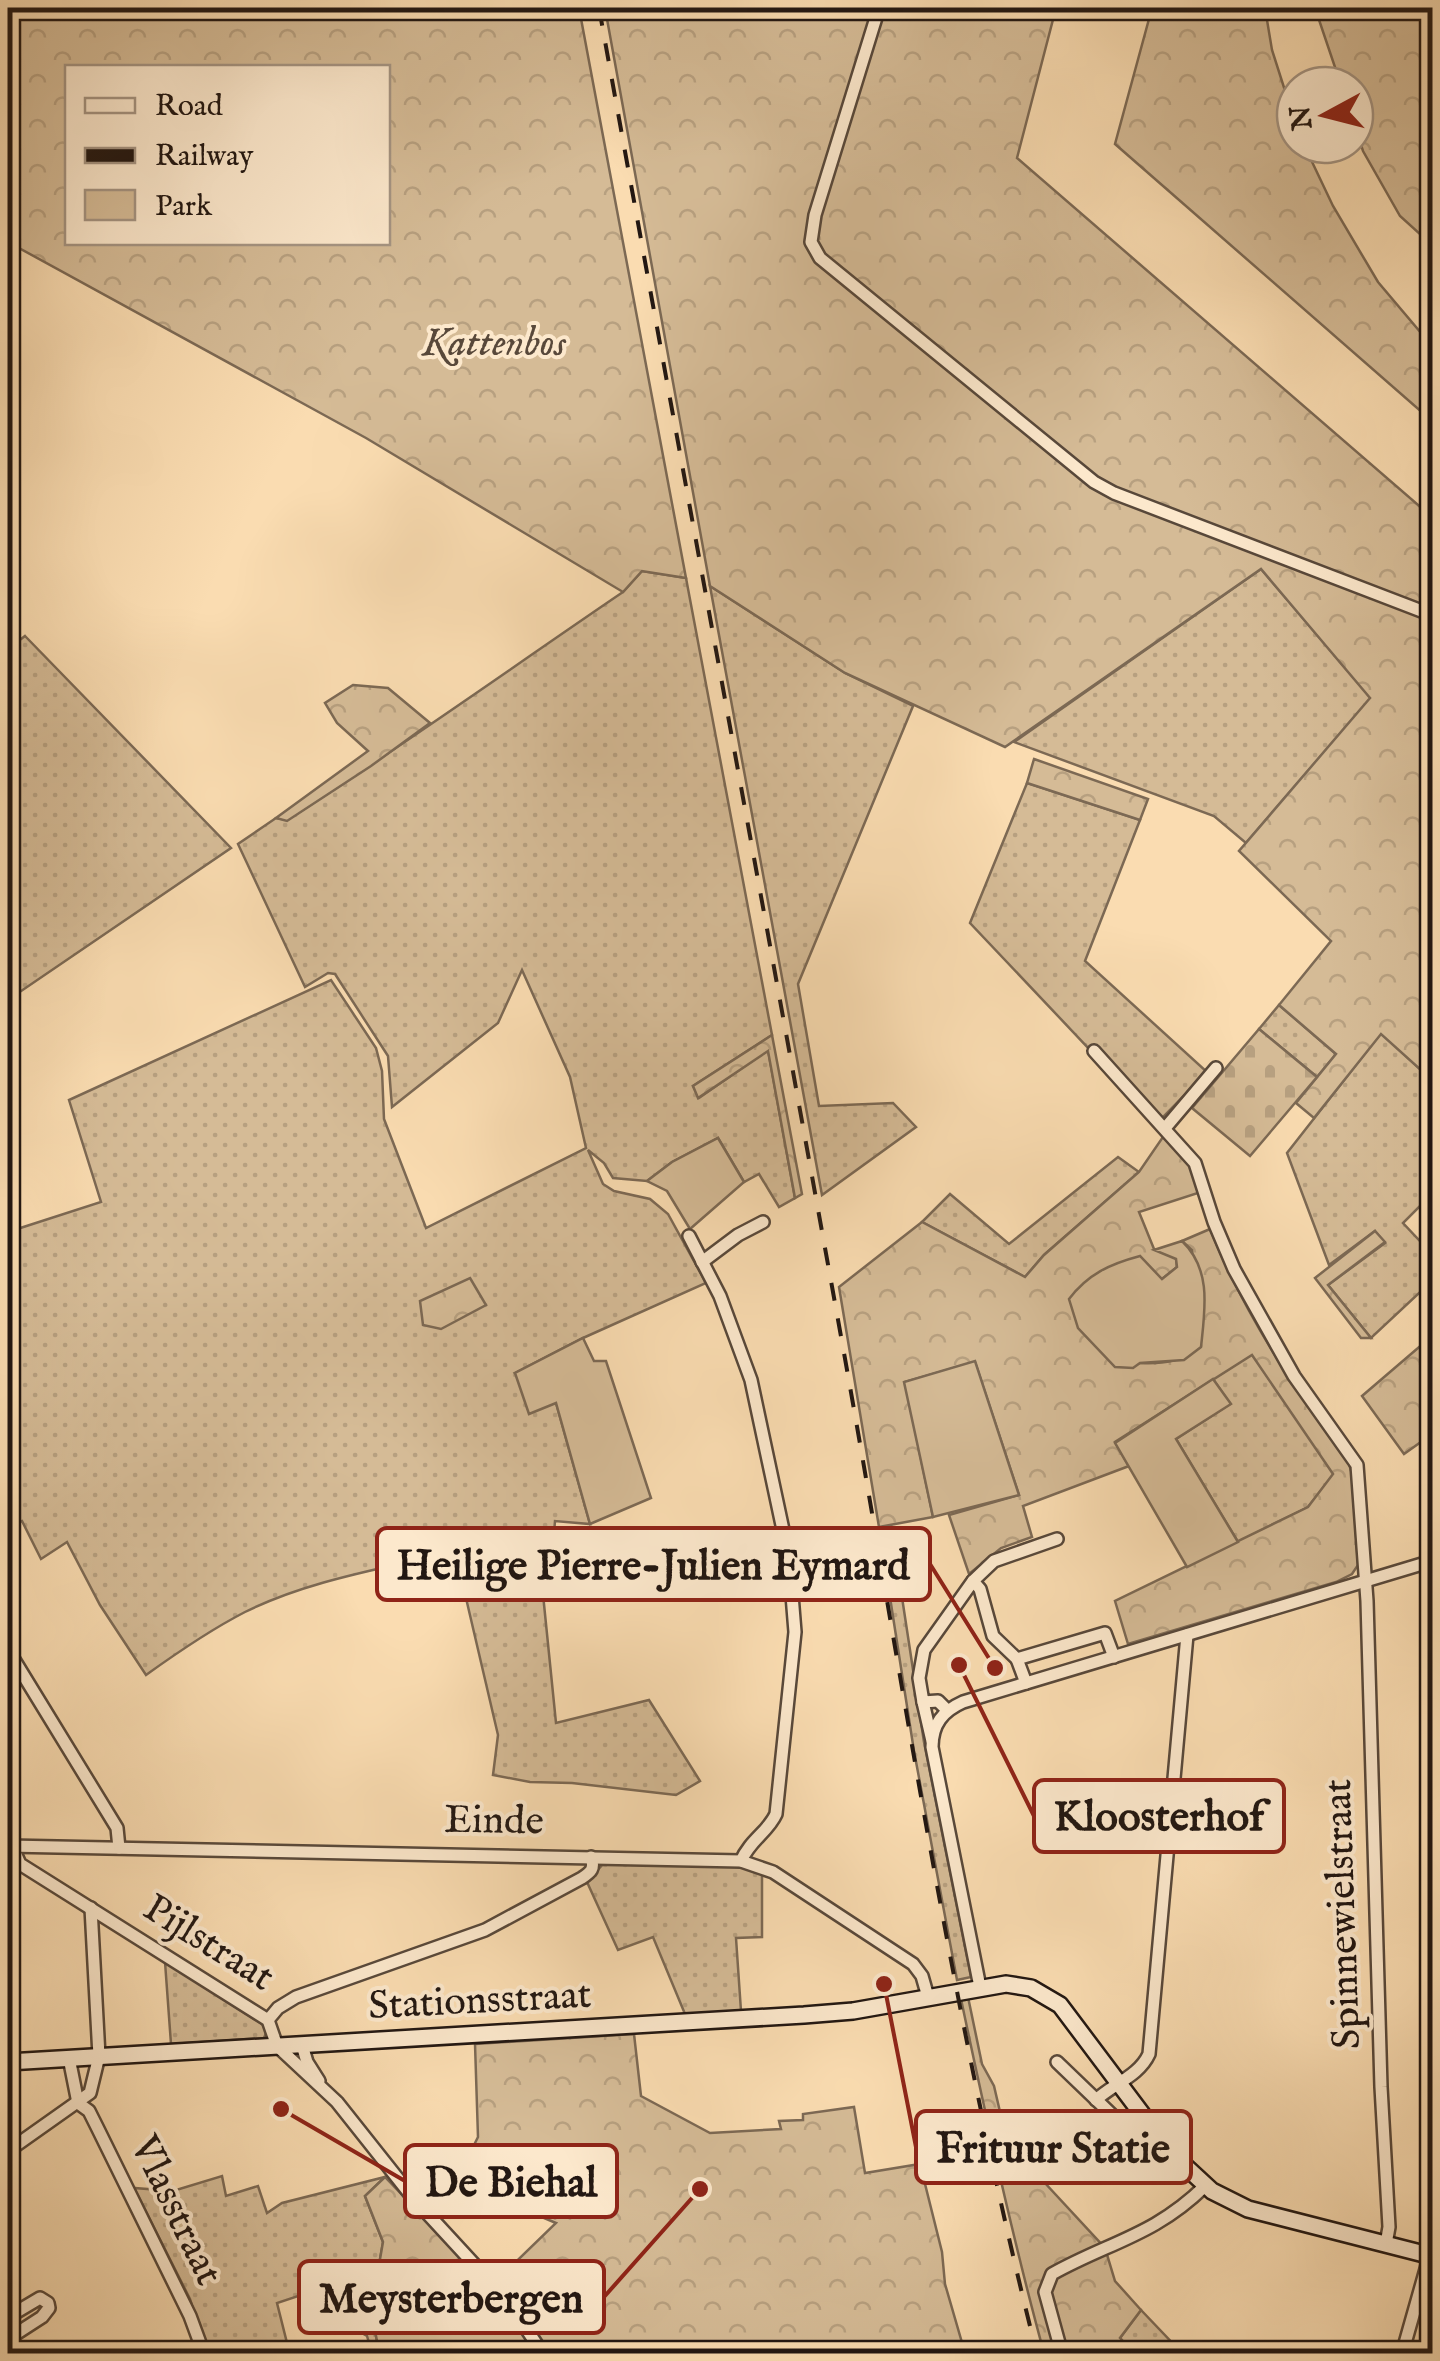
<svg xmlns="http://www.w3.org/2000/svg" width="1440" height="2361" viewBox="0 0 1440 2361" font-family="'IM FELL English',serif">
  <defs>
    <pattern id="grass-dots" width="8" height="8" patternUnits="userSpaceOnUse" patternTransform="scale(2.5)"><rect width="8" height="8" fill="#d5bb96"/><path d="M2 2h.1M6 6h.1" fill="none" stroke="#b7a080" stroke-width="1.8" stroke-linecap="round"/></pattern>
    <pattern id="forest-crowns" width="20" height="18" patternUnits="userSpaceOnUse" patternTransform="scale(2.5)"><rect width="20" height="18" fill="#d5bb96"/><path d="M2 6a3 3 0 1 1 6 0M12 15a3 3 0 1 1 6 0" fill="none" stroke="#b7a080"/></pattern>
    <pattern id="cemetery-stones" width="16" height="16" patternUnits="userSpaceOnUse" patternTransform="scale(2.5)"><rect width="16" height="16" fill="#d5bb96"/><path d="M2 7V4a2 2 0 0 1 4 0v3zM10 15v-3a2 2 0 0 1 4 0v3z" fill="#b7a080"/></pattern>
  </defs>
  <rect width="100%" height="100%" fill="#fadcb1"/>
  <filter id="stains"><feTurbulence type="fractalNoise" baseFrequency=".002" numOctaves="4"/><feColorMatrix values="0 0 0 0 .2 0 0 0 0 .09 0 0 0 0 .02 0 0 0 .5 -.17"/></filter>
  <radialGradient id="worn" r=".72"><stop offset=".6" stop-color="#630" stop-opacity="0"/><stop offset="1" stop-color="#630" stop-opacity=".3"/></radialGradient>
  <g fill="url(#grass-dots)" stroke="#7c6954" stroke-width="2.5">
    <path d="M1261,569L1371,698L1246,843L1214,816L1014,742Z"/>
    <path d="M642,571L686,578L772,1035L693,1086L699,1098L768,1050L795,1198L779,1207L759,1174L744,1182L718,1138L672,1162L647,1181L613,1178L604,1163L588,1150L603,1184L614,1191L650,1199L668,1214L706,1283L583,1338L515,1373L556,1403L590,1524L555,1521L554,1533L537,1535L556,1723L649,1700L700,1781L676,1795L572,1783L530,1782L493,1775L498,1735L455,1551C386,1568 309,1580 245,1612C210,1630 178,1652 146,1675L100,1605L67,1542L41,1559L22,1521L8,1525V1232L101,1202L69,1100L331,980L376,1048L382,1071L384,1119L426,1228L586,1148L570,1077L522,970L498,1023L392,1107L388,1056L335,974L328,973L305,987L238,844L276,818L287,820C401,747 511,668 623,592Z"/>
    <path d="M710,586L845,673L913,706L798,984L819,1106L893,1103L916,1127L822,1195Z"/>
    <path d="M25,636L231,848L8,1000V649Z"/>
    <path d="M1027,783L1140,820L1085,961L1207,1072L1161,1119L1092,1052L970,923Z"/>
    <path d="M1279,1005L1336,1054L1317,1077L1259,1029Z"/>
    <path d="M1381,1033L1432,1080V1194L1403,1223L1432,1254V1281L1371,1338L1328,1285L1385,1243L1375,1231L1329,1265L1287,1153Z"/>
    <path d="M1118,1157L1139,1172L1044,1255L1025,1277L922,1222L950,1194L1009,1244Z"/>
    <path d="M1252,1354L1334,1474L1308,1507L1238,1542L1176,1439L1230,1404L1213,1379Z"/>
    <path d="M891,1525L924,1742L971,1977L957,1980L914,1751L879,1527Z"/>
    <path d="M604,1863L737,1865L762,1873V1937L736,1938L741,2011L685,2014L653,1937L618,1950L587,1882Z"/>
    <path d="M165,1962L262,2024L267,2031L264,2038L171,2044Z"/>
    <path d="M222,2176L226,2196L258,2186L267,2213L282,2203L385,2177L365,2196L383,2242L371,2311L377,2341L386,2353H372L367,2336L342,2322H324L313,2291L277,2303L287,2343L257,2353H207L190,2299L134,2188L173,2191Z"/>
    <path d="M1141,2310L1179,2350L1177,2353H1134L1120,2338Z"/>
  </g>
  <g fill="url(#forest-crowns)" stroke="#7c6954" stroke-width="2.5" fill-rule="evenodd">
    <path d="M8,8H579L686,578L642,571L623,592L366,438L8,242ZM68,68H388V242H68Z"/>
    <path d="M605,8H1056L1017,158L1432,517V1080L1381,1034L1314,1118L1296,1103L1336,1054L1279,1005L1331,941L1239,851L1370,698L1261,569L1005,747L845,673L710,586Z"/>
    <path d="M1152,8H1265L1272,50L1295,122V145H1304L1333,206L1378,282L1432,346V421L1115,144Z"/>
    <path d="M1315,8H1429L1432,11V245L1400,216L1363,151L1355,127V85H1341Z"/>
    <path d="M353,685L388,688L430,723L371,766L287,821L276,818L368,751L337,723L325,703Z"/>
    <path d="M1034,759L1148,799L1140,820L1027,783Z"/>
    <path d="M772,1035L802,1194L795,1198L768,1051L698,1098L693,1086Z"/>
    <path d="M1165,1134L1190,1164L1201,1192L1139,1212L1154,1249L1176,1258L1177,1267L1162,1279L1140,1363C1165,1364 1181,1362 1201,1346L1192,1250L1182,1241L1210,1229C1244,1313 1294,1389 1348,1461L1352,1474L1358,1565L1352,1574L1336,1582L1128,1644L1115,1601L1308,1507L1333,1474L1252,1355L1115,1442L1129,1466L1023,1506L1032,1537L1001,1548L969,1574L949,1515L1019,1495L975,1362L905,1382L933,1517L879,1527L839,1287L922,1222L1025,1277L1044,1255L1139,1172Z"/>
    <path d="M1375,1231L1385,1242L1328,1285L1371,1338H1361L1315,1278Z"/>
    <path d="M470,1278L486,1305L441,1329L423,1325L420,1301Z"/>
    <path d="M1432,1336V1434L1404,1454L1362,1396Z"/>
    <path d="M968,1997L982,2064L994,2086L1007,2142L1105,2248L1115,2281L1141,2310L1120,2338L1134,2353H1044C1012,2236 986,2118 961,1999Z"/>
    <path d="M634,2034L641,2096L710,2133L781,2129L779,2121L803,2120V2114L854,2107L865,2173L920,2164L942,2252L945,2284L965,2353H386L377,2341L371,2311L383,2242L365,2196L385,2177L490,2287L556,2223L456,2181L478,2137L475,2044Z"/>
  </g>
  <path fill="url(#cemetery-stones)" stroke="#7c6954" stroke-width="2.5" d="M1259,1029L1317,1077L1250,1156L1192,1108Z"/>
  <g fill="#d5bb96" stroke="#7c6954" stroke-width="2.5">
    <path d="M718,1138L744,1182L690,1229L667,1191L647,1181L672,1162Z"/>
    <path d="M1182,1241C1212,1270 1205,1309 1201,1347L1184,1360L1140,1363L1133,1368L1115,1367L1078,1328L1069,1299C1088,1274 1110,1264 1140,1256L1162,1279L1177,1267L1176,1259L1154,1250Z"/>
    <path d="M583,1338L594,1361H606L651,1498L590,1524L556,1403L529,1414L515,1373Z"/>
    <path d="M975,1361L1019,1495L933,1517L904,1382Z"/>
    <path d="M1213,1379L1231,1404L1176,1439L1238,1542L1187,1567L1115,1443Z"/>
  </g>
  <g fill="none" stroke-linecap="round" stroke-linejoin="round">
    <g stroke="#58483a" stroke-width="16">
      <g id="minor">
        <path d="M879,8L815,215L811,242L820,258L1094,482L1114,493L1432,615"/>
        <path d="M1094,1051L1195,1163L1214,1222L1234,1269L1294,1376L1357,1465L1367,1601L1381,2087L1389,2227L1386,2244"/>
        <path d="M1166,1127L1216,1068"/>
        <path d="M689,1236L720,1296L751,1380L789,1558L795,1632L776,1814C768,1832 750,1840 741,1861"/>
        <path d="M702,1262L738,1235L763,1222"/>
        <path d="M973,1581L980,1589L993,1636L1017,1659"/>
        <path d="M8,1650L117,1828L119,1848"/>
        <path d="M1026,1683L1017,1659L1105,1633L1114,1657"/>
        <path d="M923,1702L932,1741"/>
        <path d="M947,1710L938,1701L923,1702L919,1678L924,1650L973,1581L994,1561L1057,1539"/>
        <path d="M8,1846L741,1861L773,1872L913,1964L922,1976L928,1997"/>
        <path d="M12,1846L20,1864L268,2020L277,2046L337,2102L414,2199L508,2301L543,2354"/>
        <path d="M980,1987L932,1747C932,1724 943,1711 963,1702L1432,1561"/>
        <path d="M268,2020L278,2008L296,1997L485,1930L582,1878C591,1872 595,1869 591,1857"/>
        <path d="M302,2045L307,2062L319,2081"/>
        <path d="M69,2058L78,2103"/>
        <path d="M1057,2062L1160,2161"/>
        <path d="M1096,2100C1113,2084 1139,2076 1149,2054L1187,1635"/>
        <path d="M78,2103L89,2111L98,2129L190,2316L204,2354"/>
        <path d="M8,2151L90,2093L99,2056L91,1908"/>
        <path d="M8,2317L40,2298L48,2303L49,2308L42,2317L8,2339"/>
        <path d="M1062,2354L1045,2292L1052,2274C1109,2242 1154,2236 1205,2186"/>
        <path d="M1402,2354L1430,2255"/>
      </g>
    </g>
    <g stroke="#221712" stroke-width="20">
      <path id="secondary" d="M8,2062L804,2015L853,2011L1006,1984L1031,1988L1060,2005L1172,2154L1212,2191L1248,2209L1432,2256"/>
    </g>
    <use href="#minor" stroke="#fce8cc" stroke-width="11"/>
    <use href="#secondary" stroke="#fce8cc" stroke-width="15"/>
    <path stroke="#221712" stroke-width="4" stroke-dasharray="18 18" stroke-linecap="butt" d="M599,8C680,456 763,904 844,1353C904,1688 953,2023 1037,2354"/>
  </g>
  <g text-anchor="middle" dominant-baseline="central" stroke-width="8" stroke-linejoin="round" paint-order="stroke">
    <g font-size="40" font-style="italic" fill="#58483a" stroke="#fce8cc">
      <text x="494" y="344">Kattenbos</text>
    </g>
    <g font-size="40" fill="#221712" stroke="#fce8cc">
      <text transform="translate(494 1822) rotate(1)">Einde</text>
      <text transform="translate(1344 1914) rotate(-92)">Spinnewielstraat</text>
      <text transform="translate(208 1944) rotate(32)">Pijlstraat</text>
      <text transform="translate(480 2002) rotate(-3)">Stationsstraat</text>
      <text transform="translate(175 2211) rotate(64)">Vlasstraat</text>
    </g>
  </g>
  <path fill="none" stroke="#8f2418" stroke-width="4" d="M995 1668L930 1564M959 1665L1034 1816M884 1984L916 2147M281 2109L405 2181M700 2189L604 2297"/>
  <g fill="#8f2418" stroke="#fce8cc" stroke-width="4">
    <circle cx="995" cy="1668" r="10"/>
    <circle cx="959" cy="1665" r="10"/>
    <circle cx="884" cy="1984" r="10"/>
    <circle cx="281" cy="2109" r="10"/>
    <circle cx="700" cy="2189" r="10"/>
  </g>
  <g fill="#fce8cc" stroke="#8f2418" stroke-width="4">
    <rect x="377" y="1528" width="553" height="72" rx="10"/>
    <rect x="1034" y="1780" width="250" height="72" rx="10"/>
    <rect x="916" y="2111" width="275" height="72" rx="10"/>
    <rect x="405" y="2145" width="212" height="72" rx="10"/>
    <rect x="299" y="2261" width="305" height="72" rx="10"/>
  </g>
  <g font-size="42" text-anchor="middle" font-weight="bold" fill="#221712">
    <text x="653" y="1579">Heilige Pierre-Julien Eymard</text>
    <text x="1159" y="1830">Kloosterhof</text>
    <text x="1053" y="2162">Frituur Statie</text>
    <text x="511" y="2196">De Biehal</text>
    <text x="451" y="2312">Meysterbergen</text>
  </g>
  <rect width="1440" height="2361" fill="none" stroke="#fadcb1" stroke-width="40"/>
  <rect x="10" y="10" width="1420" height="2341" fill="none" stroke="#221712" stroke-width="5"/>
  <rect x="20" y="20" width="1400" height="2321" fill="none" stroke="#221712" stroke-width="2.5"/>
  <rect x="65" y="65" width="325" height="180" fill="#fce8cc" stroke="#a59482" stroke-width="2.5"/>
  <rect x="85" y="98" width="50" height="15" fill="#fce8cc" stroke="#a59482" stroke-width="2.5"/>
  <text x="155" y="115" font-size="30" fill="#221712">Road</text>
  <rect x="85" y="148" width="50" height="15" fill="#221712" stroke="#a59482" stroke-width="2.5"/>
  <text x="155" y="165" font-size="30" fill="#221712">Railway</text>
  <rect x="85" y="190" width="50" height="30" fill="#d5bb96" stroke="#a59482" stroke-width="2.5"/>
  <text x="155" y="215" font-size="30" fill="#221712">Park</text>
  <g transform="translate(1325 115) rotate(263)"><circle r="48" fill="#fce8cc" stroke="#a59482" stroke-width="2.5"/>
  <path d="M0-8L18 38L0 25L-18 38Z" fill="#8f2418"/>
  <text y="-15" font-size="28" font-weight="bold" text-anchor="middle" fill="#221712">N</text>
  </g>
  <rect width="100%" height="100%" filter="url(#stains)"/>
  <rect width="100%" height="100%" fill="url(#worn)"/>
</svg>
